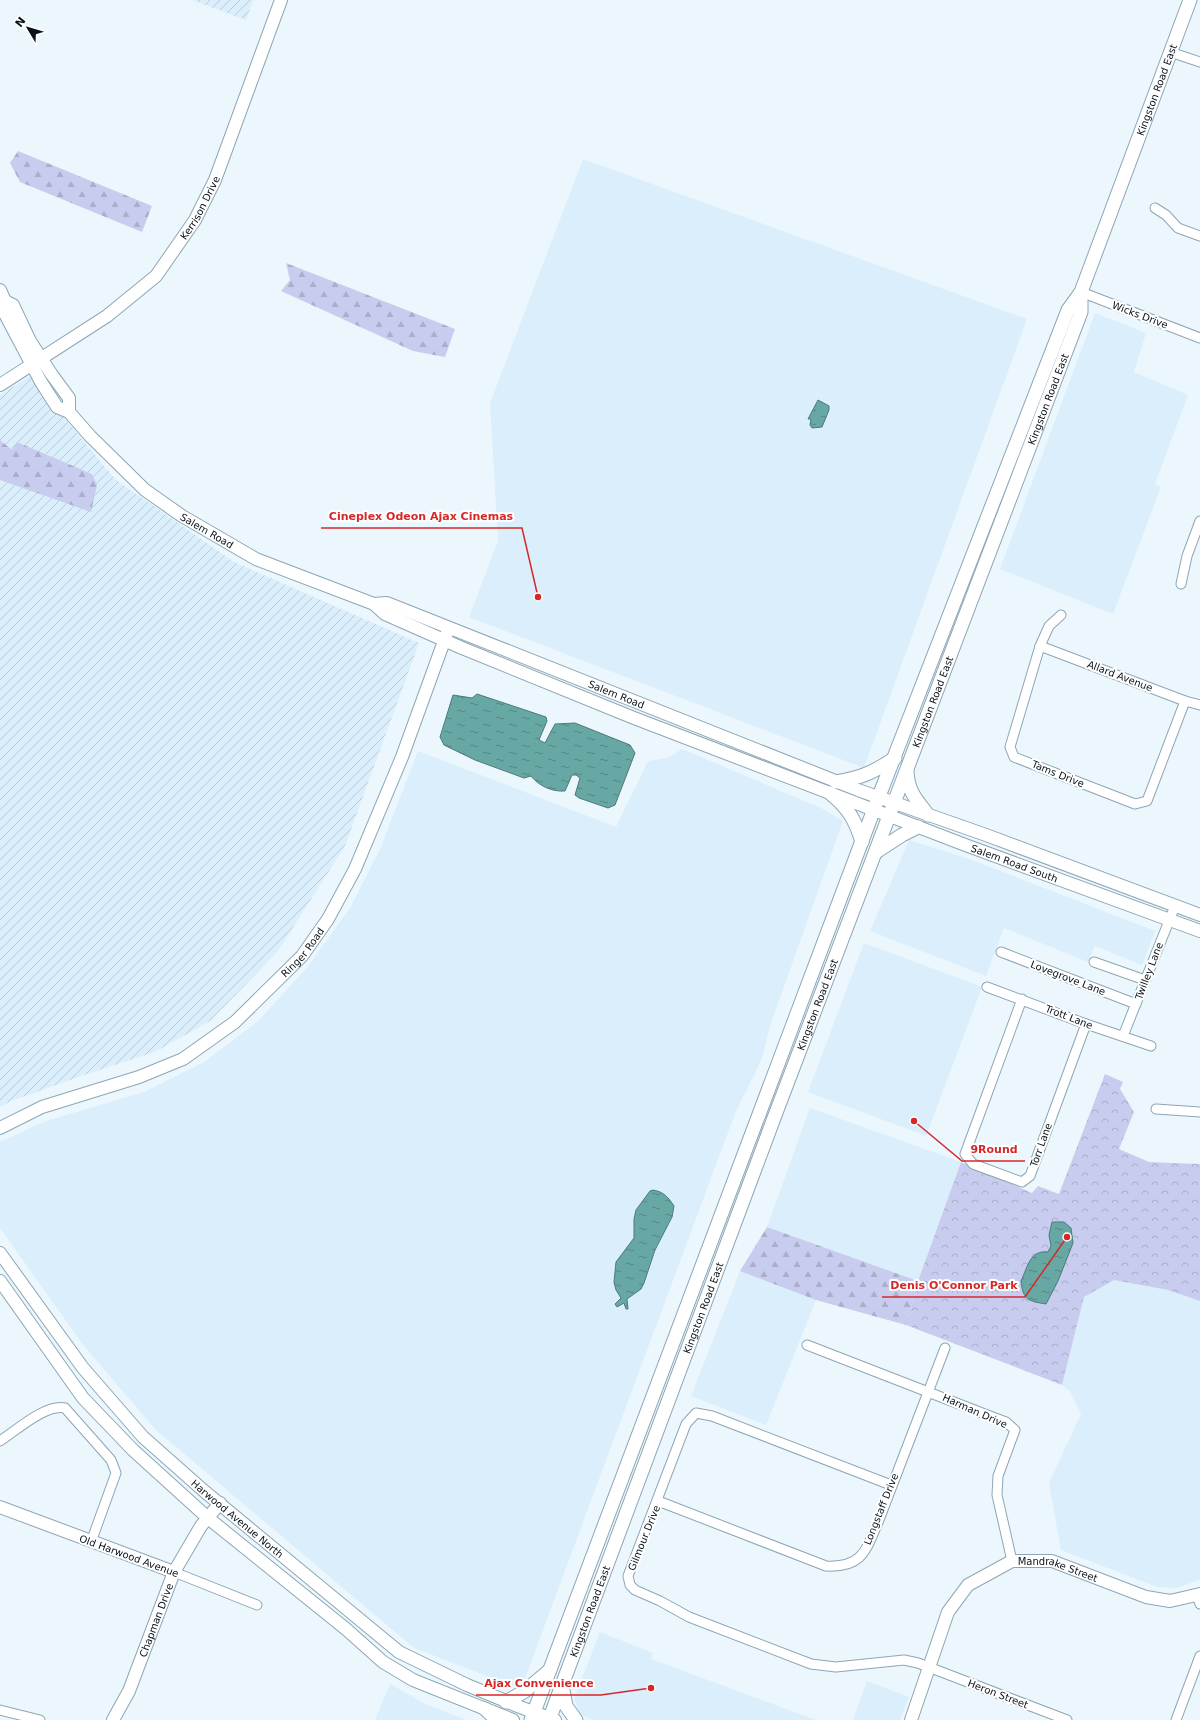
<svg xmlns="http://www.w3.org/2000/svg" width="1200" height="1720" viewBox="0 0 1200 1720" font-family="'DejaVu Sans',sans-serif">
  <defs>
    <pattern id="industrial-furrows" width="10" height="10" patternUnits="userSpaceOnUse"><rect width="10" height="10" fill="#daeefb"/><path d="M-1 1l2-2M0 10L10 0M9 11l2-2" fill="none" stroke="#bacbd6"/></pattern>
    <pattern id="forest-firs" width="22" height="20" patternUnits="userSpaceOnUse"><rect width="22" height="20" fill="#c8ccee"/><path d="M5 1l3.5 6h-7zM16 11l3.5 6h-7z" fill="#aaaecb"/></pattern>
    <pattern id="park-crowns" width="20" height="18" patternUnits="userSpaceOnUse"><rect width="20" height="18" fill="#c8ccee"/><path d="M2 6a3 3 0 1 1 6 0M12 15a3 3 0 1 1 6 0" fill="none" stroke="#aaaecb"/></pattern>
    <pattern id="water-ripples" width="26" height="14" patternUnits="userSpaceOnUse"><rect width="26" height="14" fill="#67a8a5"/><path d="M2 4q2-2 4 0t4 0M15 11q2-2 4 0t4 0" fill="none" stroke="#538785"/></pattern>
  </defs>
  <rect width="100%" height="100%" fill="#ecf7fd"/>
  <g fill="#daeefb">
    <path d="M583,159L1027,319L864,768L469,617L498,541L490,403Z"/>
    <path d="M1095,313L1146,333L1134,372L1188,395L1155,484L1161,487L1113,614L1000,569Z"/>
    <path d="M682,749L821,808L843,821L769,1029L762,1059L736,1111L521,1689L414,1648L156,1430L84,1346L0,1228V1142L46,1121L144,1092L204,1062L257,1022L306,969L350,908L381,847L418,751L616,827L648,761L668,758Z"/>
    <path d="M909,840L972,860L1155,931L1142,965L1095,946L1088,962L1004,928L986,976L870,931Z"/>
    <path d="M864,943L982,987L926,1136L808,1092Z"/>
    <path d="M810,1108L961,1162L918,1281L767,1227Z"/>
    <path d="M740,1271L816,1300L766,1425L691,1396Z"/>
    <path d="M1114,1279L1168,1290L1200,1301V1579L1178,1588L1157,1587L1061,1550L1049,1483L1081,1414L1070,1391L1062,1385L1084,1297Z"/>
    <path d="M600,1632L653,1653L651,1659L816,1720H593L581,1715L574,1699Z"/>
    <path d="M867,1681L909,1697L900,1720H853Z"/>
    <path d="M390,1684L426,1704L466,1720H375Z"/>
  </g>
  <g fill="url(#industrial-furrows)">
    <path d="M192,0H253L246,20Z"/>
    <path d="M30,376L115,479L234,562L419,643L345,846L278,951L210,1021L155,1052L87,1074L11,1101L0,1107V395Z"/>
  </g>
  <g fill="url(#forest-firs)">
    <path d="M18,151L152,206L142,232L20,182L10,163Z"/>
    <path d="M286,263L455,329L445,357L413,351L281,291L290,280Z"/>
    <path d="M0,440L12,450L17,442L92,474L97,485L91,512L0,480Z"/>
    <path d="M767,1227L918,1281L906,1325L816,1300L740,1271Z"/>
  </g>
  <path fill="url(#park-crowns)" d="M1105,1074L1123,1082L1120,1089L1134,1112L1119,1149L1149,1162L1200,1164V1301L1168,1290L1114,1280L1084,1297L1062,1385L906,1325L918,1281L961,1162L1032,1193L1038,1186L1059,1194Z"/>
  <g fill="url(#water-ripples)" stroke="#4b7b7b">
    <path d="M818,400L829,406V410L822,427L812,428L810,425L811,419H808Z"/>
    <path d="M477,694L546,717L547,721L539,740L545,743L555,724L575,723L630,745L635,753L615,805L608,808L579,798L575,795L580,778L576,775H572L565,791C552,792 539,786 531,776L524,778L475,760L444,745L440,737L453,695L472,698Z"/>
    <path d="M653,1190C664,1192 668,1197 674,1206L672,1217L655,1250L644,1283L641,1289L627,1299L628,1309H626L624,1303L617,1307L615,1304L621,1298L616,1290L614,1282L616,1262L634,1238V1219L636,1210L650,1191Z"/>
    <path d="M1052,1222H1064L1071,1228L1073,1243L1058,1281L1046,1304C1028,1301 1023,1300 1021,1281C1028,1266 1030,1250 1048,1252L1051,1246L1049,1235Z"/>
  </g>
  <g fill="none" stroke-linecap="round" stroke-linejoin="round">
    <g stroke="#8da6b5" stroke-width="11">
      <g id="street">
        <path d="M1170,52L1200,62"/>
        <path d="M1155,208L1166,215L1178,228L1200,236"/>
        <path d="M1081,292L1200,338"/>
        <path d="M1181,584L1187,556L1200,521"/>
        <path d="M1061,615L1049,626L1040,646L1010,747L1014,757L1135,804L1147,801L1185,701"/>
        <path d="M1040,646L1185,701L1200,705"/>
        <path d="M1001,952L1136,1004"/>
        <path d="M1094,962L1145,980"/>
        <path d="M987,987L1086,1024L1151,1046"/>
        <path d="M1022,999L965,1154L973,1164L1022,1182L1030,1176L1086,1024"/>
        <path d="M1123,1036L1175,906"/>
        <path d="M1156,1109L1200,1112"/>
        <path d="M807,1345L995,1418L1006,1422L1015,1430L998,1476L997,1495L1012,1561"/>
        <path d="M0,1441C17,1430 45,1404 65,1408L111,1460L116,1473L91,1542"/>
        <path d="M891,1485L712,1416L696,1413L686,1424L628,1576L630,1585L635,1590L660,1601L689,1617L811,1664L836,1667L904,1660L918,1663L1067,1720"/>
        <path d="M658,1501L826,1566C863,1568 866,1550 879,1520L945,1348"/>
        <path d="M174,1572L257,1605"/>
        <path d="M1197,1595L1200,1604"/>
        <path d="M0,1710L40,1720"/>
        <path d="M1176,1720L1200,1656"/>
      </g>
    </g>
    <g stroke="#8da6b5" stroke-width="14">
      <g id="secondary">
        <path id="s1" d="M0,290L5,301L4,312L41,382L57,407L69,412L90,436L145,490L182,516L256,559L374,604L385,614L462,648L634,718L968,846L1200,931"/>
        <path d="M5,301L13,305L30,341L52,375L69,398V412"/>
        <path id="s2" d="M0,385L107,316L156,276L195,220L215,180L281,0"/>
        <path id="s3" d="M374,604L387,603L858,790L986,835L1200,915"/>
        <path id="s4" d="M0,1128L42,1107L139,1077L183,1059L235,1022L302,956L328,919L355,869L402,757L447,633"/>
        <path id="s5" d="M0,1253L83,1368L143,1437L204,1491L399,1652L467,1685L520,1707L555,1720"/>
        <path d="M0,1281L83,1398L133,1450L208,1518L346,1629L383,1662L413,1680L513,1720"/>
        <path d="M0,1507L174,1572"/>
        <path id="s6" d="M113,1720L129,1691L174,1572L201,1526L220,1503"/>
        <path id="s7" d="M911,1720L948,1612L968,1585L1012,1561H1052L1146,1597L1170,1601L1200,1594"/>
      </g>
    </g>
    <g stroke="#8da6b5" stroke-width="15">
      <g id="primary">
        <path d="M907,771C908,792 916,799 928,815"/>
        <path d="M836,782C861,778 874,772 895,758"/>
        <path d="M830,793C848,808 855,819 862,842"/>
        <path d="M876,852L902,835L918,827"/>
        <path d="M562,1685L566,1706L576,1720"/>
        <path d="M506,1702L525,1691L550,1670"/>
        <path d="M485,1709L497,1720"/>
        <path id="s8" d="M531,1720L874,809L1068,310L1081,292L1190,0"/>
        <path id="s9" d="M549,1720L777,1110L1081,312V292"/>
      </g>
    </g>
    <use href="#street" stroke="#fff" stroke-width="9"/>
    <use href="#secondary" stroke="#fff" stroke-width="12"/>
    <use href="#primary" stroke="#fff" stroke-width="13"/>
  </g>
  <g text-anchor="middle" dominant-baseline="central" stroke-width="4" stroke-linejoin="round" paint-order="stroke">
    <g font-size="10" fill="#091218" stroke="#fff">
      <text stroke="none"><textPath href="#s8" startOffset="1747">Kingston Road East</textPath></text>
      <text stroke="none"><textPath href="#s2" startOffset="272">Kerrison Drive</textPath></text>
      <text transform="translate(1140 315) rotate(21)">Wicks Drive</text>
      <text stroke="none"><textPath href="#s9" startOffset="1412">Kingston Road East</textPath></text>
      <text stroke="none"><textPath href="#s1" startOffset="328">Salem Road</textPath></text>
      <text transform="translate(1120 676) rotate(21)">Allard Avenue</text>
      <text stroke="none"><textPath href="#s3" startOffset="260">Salem Road</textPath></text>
      <text stroke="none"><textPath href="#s9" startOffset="1088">Kingston Road East</textPath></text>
      <text transform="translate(1058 774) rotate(22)">Tams Drive</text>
      <text stroke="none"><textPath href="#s1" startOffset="1203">Salem Road South</textPath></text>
      <text stroke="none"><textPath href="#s4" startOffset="357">Ringer Road</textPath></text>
      <text transform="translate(1149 971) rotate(-69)">Twilley Lane</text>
      <text transform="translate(1068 978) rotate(21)">Lovegrove Lane</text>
      <text stroke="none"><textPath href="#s9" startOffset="764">Kingston Road East</textPath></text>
      <text transform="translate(1069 1017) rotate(21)">Trott Lane</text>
      <text transform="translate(1041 1145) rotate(-70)">Torr Lane</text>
      <text stroke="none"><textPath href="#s9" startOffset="440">Kingston Road East</textPath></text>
      <text transform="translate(975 1411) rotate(24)">Harman Drive</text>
      <text transform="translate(881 1509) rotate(-68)">Longstaff Drive</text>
      <text stroke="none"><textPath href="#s5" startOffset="358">Harwood Avenue North</textPath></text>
      <text transform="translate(644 1538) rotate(-68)">Gilmour Drive</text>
      <text transform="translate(129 1556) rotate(20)">Old Harwood Avenue</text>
      <text stroke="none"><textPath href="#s7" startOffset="245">Mandrake Street</textPath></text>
      <text stroke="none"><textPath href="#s9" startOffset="116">Kingston Road East</textPath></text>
      <text stroke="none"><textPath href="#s6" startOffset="109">Chapman Drive</textPath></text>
      <text transform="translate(998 1694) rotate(21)">Heron Street</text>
    </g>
  </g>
  <path fill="none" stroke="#d62828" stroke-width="1.5" d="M538 597L522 528H321M914 1121L962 1161H1025M1067 1237L1025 1297H882M651 1688L601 1695H476"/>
  <g fill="#d62828" stroke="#fff" stroke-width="1.5">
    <circle cx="538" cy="597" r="4"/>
    <circle cx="914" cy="1121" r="4"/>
    <circle cx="1067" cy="1237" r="4"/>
    <circle cx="651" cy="1688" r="4"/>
  </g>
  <g font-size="11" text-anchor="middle" font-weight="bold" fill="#d62828" stroke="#fff" stroke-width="4" stroke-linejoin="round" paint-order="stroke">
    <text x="421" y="520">Cineplex Odeon Ajax Cinemas</text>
    <text x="994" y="1153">9Round</text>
    <text x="954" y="1289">Denis O'Connor Park</text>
    <text x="539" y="1687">Ajax Convenience</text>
  </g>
  <g transform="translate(28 28) rotate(308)" stroke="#ffffff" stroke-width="3" paint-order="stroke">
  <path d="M0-3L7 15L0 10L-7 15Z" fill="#091218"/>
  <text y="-6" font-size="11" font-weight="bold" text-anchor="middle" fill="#091218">N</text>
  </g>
</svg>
